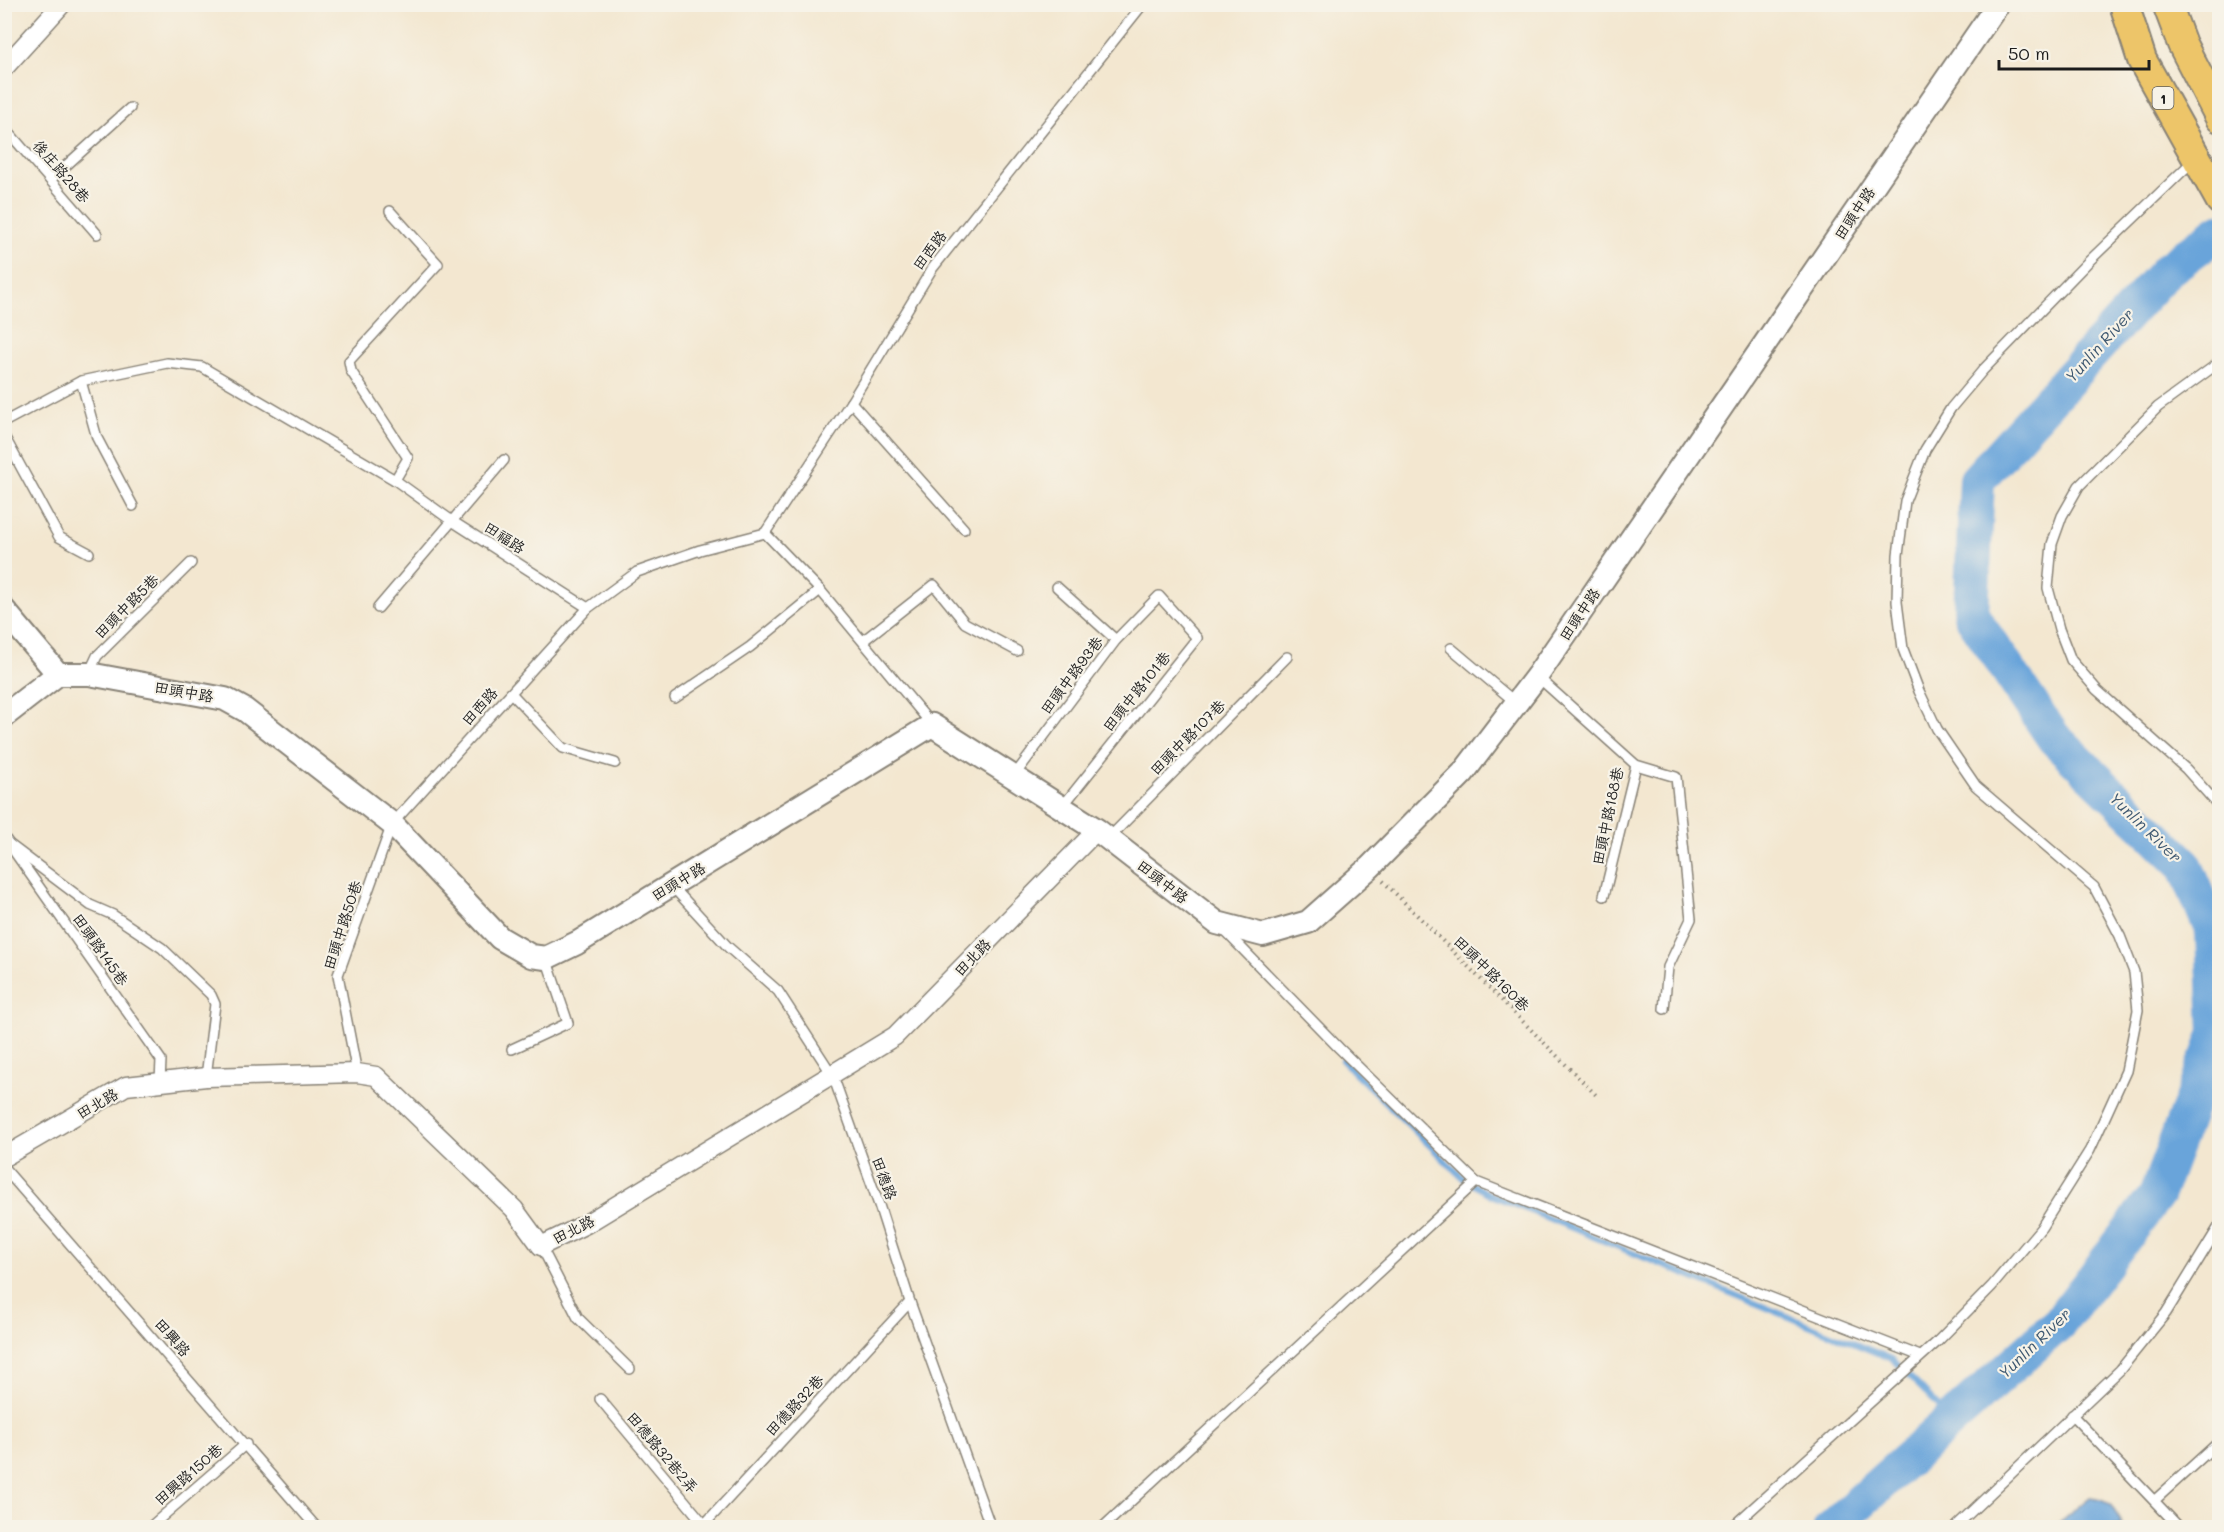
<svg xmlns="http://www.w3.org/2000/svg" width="2224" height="1532" viewBox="0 0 2224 1532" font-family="Mali,'LXGW WenKai TC',sans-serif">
  <rect width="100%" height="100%" fill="#f7f3e8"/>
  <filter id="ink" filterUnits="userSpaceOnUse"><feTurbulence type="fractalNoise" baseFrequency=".0167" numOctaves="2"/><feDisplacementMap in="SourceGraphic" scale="12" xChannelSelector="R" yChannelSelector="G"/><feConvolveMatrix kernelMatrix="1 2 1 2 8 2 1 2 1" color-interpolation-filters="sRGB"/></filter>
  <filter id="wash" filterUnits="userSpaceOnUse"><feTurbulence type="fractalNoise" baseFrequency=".008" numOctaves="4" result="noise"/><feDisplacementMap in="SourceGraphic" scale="24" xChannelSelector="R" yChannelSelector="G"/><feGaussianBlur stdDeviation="1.35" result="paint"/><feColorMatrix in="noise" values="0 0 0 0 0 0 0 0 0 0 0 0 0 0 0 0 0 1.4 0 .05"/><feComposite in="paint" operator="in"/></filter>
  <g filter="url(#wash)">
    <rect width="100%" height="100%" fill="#f3e7d0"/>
    <path fill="#69a4da" stroke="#42607b" stroke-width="1.5" d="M2090,1497C2112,1499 2114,1509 2122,1527H2054Z"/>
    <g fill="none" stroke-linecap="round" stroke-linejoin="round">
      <path stroke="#69a4da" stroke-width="6" d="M1342,1060L1465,1180L1491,1195L1892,1359L1952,1419"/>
      <path stroke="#69a4da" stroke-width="36" d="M1831,1528L2060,1322L2156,1196L2217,1033L2213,932L2185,865L2054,738L1971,615L1977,480L2166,271L2220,231"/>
    </g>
  </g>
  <g filter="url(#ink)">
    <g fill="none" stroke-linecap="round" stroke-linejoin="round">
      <g stroke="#888276" stroke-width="12">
        <g id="service">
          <path d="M4,127L97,234"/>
          <path d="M50,180L130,108"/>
          <path d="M390,211L438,264L349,361L351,371L408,458L395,480"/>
          <path d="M2220,362L2158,407L2079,486L2062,516L2052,544L2048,588L2059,629L2071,660L2097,690L2186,769L2220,807"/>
          <path d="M81,381L97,438L133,506"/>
          <path d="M851,402L964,529"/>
          <path d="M4,422L81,381L167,363L202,367L395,480L452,521L588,608"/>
          <path d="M4,436L59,537L89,553"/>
          <path d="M765,533L851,402L932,269L1143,4"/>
          <path d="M1057,587L1116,640"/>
          <path d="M378,608L504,460"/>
          <path d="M863,641L934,585L965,623L1017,651"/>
          <path d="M1451,648L1515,702"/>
          <path d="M89,673L97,656L191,563"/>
          <path d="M1538,677L1636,765L1676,777L1691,919L1668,967L1664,1009"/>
          <path d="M511,693L563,748L615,763"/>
          <path d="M675,698L750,647L820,590"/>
          <path d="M1014,776L1116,640L1159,596L1197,638L1062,807"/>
          <path d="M4,837L161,1060L160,1081"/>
          <path d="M1109,838L1287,657"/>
          <path d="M9,844L90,905L113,915L162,948L211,995L215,1004L206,1077"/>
          <path d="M671,885L728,947L778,991L833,1076L879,1205L910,1302L991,1528"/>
          <path d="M1604,896L1636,765"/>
          <path d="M1225,931L1339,1048L1476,1182"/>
          <path d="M512,1049L568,1023L546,958"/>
          <path d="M357,1073L338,975L392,824L588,608L637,572L700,550L765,533L820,590L932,725"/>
          <path d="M4,1168L317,1528"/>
          <path d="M541,1246L578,1318L630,1369"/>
          <path d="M600,1399L704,1524"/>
          <path d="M2072,1415L2180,1528"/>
          <path d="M2155,1500L2220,1441"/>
          <path d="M149,1528L246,1444"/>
          <path d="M701,1528L910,1302"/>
          <path d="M1102,1528L1476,1182L1920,1356"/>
          <path d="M1731,1528L1937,1342L1992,1286L2041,1228L2090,1150L2126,1071L2138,1010L2134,972L2120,936L2094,887L1976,786L1937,729L1919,691L1903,649L1897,602L1898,555L1905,501L1925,450L1951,408L1983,370L2087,263L2194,160"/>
          <path d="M1954,1528L2120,1370L2166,1313L2220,1225"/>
        </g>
      </g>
      <g stroke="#888276" stroke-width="21">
        <g id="minor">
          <path d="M4,68L62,4"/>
          <path d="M4,1157L126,1086L206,1077L357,1073L376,1076L514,1209L541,1246L586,1224L895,1036L1097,830"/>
        </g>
      </g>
      <g stroke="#888276" stroke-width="26">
        <g id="tertiary">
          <path d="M4,610L58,674"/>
          <path d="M58,674H89L225,699L245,710L392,824L500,938L531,956L546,958L577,943L932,725L1097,830L1217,923L1263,935L1308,922L1370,867L1463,773L1537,676L1998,4"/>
          <path d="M4,716L58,674"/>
        </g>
      </g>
      <g stroke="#888276" stroke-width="32">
        <g id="primary">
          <path d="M2124,4L2142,60L2220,200"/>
          <path d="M2167,4L2182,44L2220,118"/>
        </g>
      </g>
      <path stroke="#888276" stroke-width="4" stroke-dasharray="1.5 4.5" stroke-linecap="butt" d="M1383,881L1596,1095"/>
      <use href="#service" stroke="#fff" stroke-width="9"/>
      <use href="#minor" stroke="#fff" stroke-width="18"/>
      <use href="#tertiary" stroke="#fff" stroke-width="22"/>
      <use href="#primary" stroke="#edc569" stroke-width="28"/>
    </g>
  </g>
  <g text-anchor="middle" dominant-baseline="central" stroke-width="4.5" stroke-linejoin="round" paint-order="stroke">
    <rect fill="#f7f3e8" stroke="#5e5c59" stroke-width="1.5" x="2152.5" y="87" width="21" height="22" rx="4.5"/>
    <g font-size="14" font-weight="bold" fill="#1c1c1c">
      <text x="2163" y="98">1</text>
    </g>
    <g font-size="15" fill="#1c1c1c" stroke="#f7f3e8">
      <text transform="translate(62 171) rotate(49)">後庄路28巷</text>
      <text transform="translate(1854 213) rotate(-56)">田頭中路</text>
      <text transform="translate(929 250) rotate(-53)">田西路</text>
      <text transform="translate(505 537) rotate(33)">田福路</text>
      <text transform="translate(126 606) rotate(-45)">田頭中路5巷</text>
      <text transform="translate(1579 614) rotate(-56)">田頭中路</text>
      <text transform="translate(1071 675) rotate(-53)">田頭中路93巷</text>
      <text transform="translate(184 691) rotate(10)">田頭中路</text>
      <text transform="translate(1136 691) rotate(-51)">田頭中路101巷</text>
      <text transform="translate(479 706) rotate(-48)">田西路</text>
      <text transform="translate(1187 737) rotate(-45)">田頭中路107巷</text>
      <text transform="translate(1607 816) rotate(-78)">田頭中路188巷</text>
      <text transform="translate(678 881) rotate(-31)">田頭中路</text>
      <text transform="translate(1163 881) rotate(38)">田頭中路</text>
      <text transform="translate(342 925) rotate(-72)">田頭中路50巷</text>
      <text transform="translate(101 949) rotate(55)">田頭路145巷</text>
      <text transform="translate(972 957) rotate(-46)">田北路</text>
      <text transform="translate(1492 973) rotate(45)">田頭中路160巷</text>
      <text transform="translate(97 1103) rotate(-30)">田北路</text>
      <text transform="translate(885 1178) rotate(70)">田德路</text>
      <text transform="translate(573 1229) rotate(-27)">田北路</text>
      <text transform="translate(173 1337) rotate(49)">田興路</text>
      <text transform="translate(794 1405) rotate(-47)">田德路32巷</text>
      <text transform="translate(663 1452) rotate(50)">田德路32巷2弄</text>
      <text transform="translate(188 1474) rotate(-41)">田興路150巷</text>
    </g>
    <g font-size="16" font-style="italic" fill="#3f5971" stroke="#f7f3e8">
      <text transform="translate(2099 345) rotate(-48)">Yunlin River</text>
      <text transform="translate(2146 827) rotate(44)">Yunlin River</text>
      <text transform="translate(2034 1343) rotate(-44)">Yunlin River</text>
    </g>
  </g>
  <rect width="2224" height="1532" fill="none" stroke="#f7f3e8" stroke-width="24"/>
  <path d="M1999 60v9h150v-9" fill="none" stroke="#1c1c1c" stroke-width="3"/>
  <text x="2008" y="60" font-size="18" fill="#1c1c1c" stroke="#f7f3e8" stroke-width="4.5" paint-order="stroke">50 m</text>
</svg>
